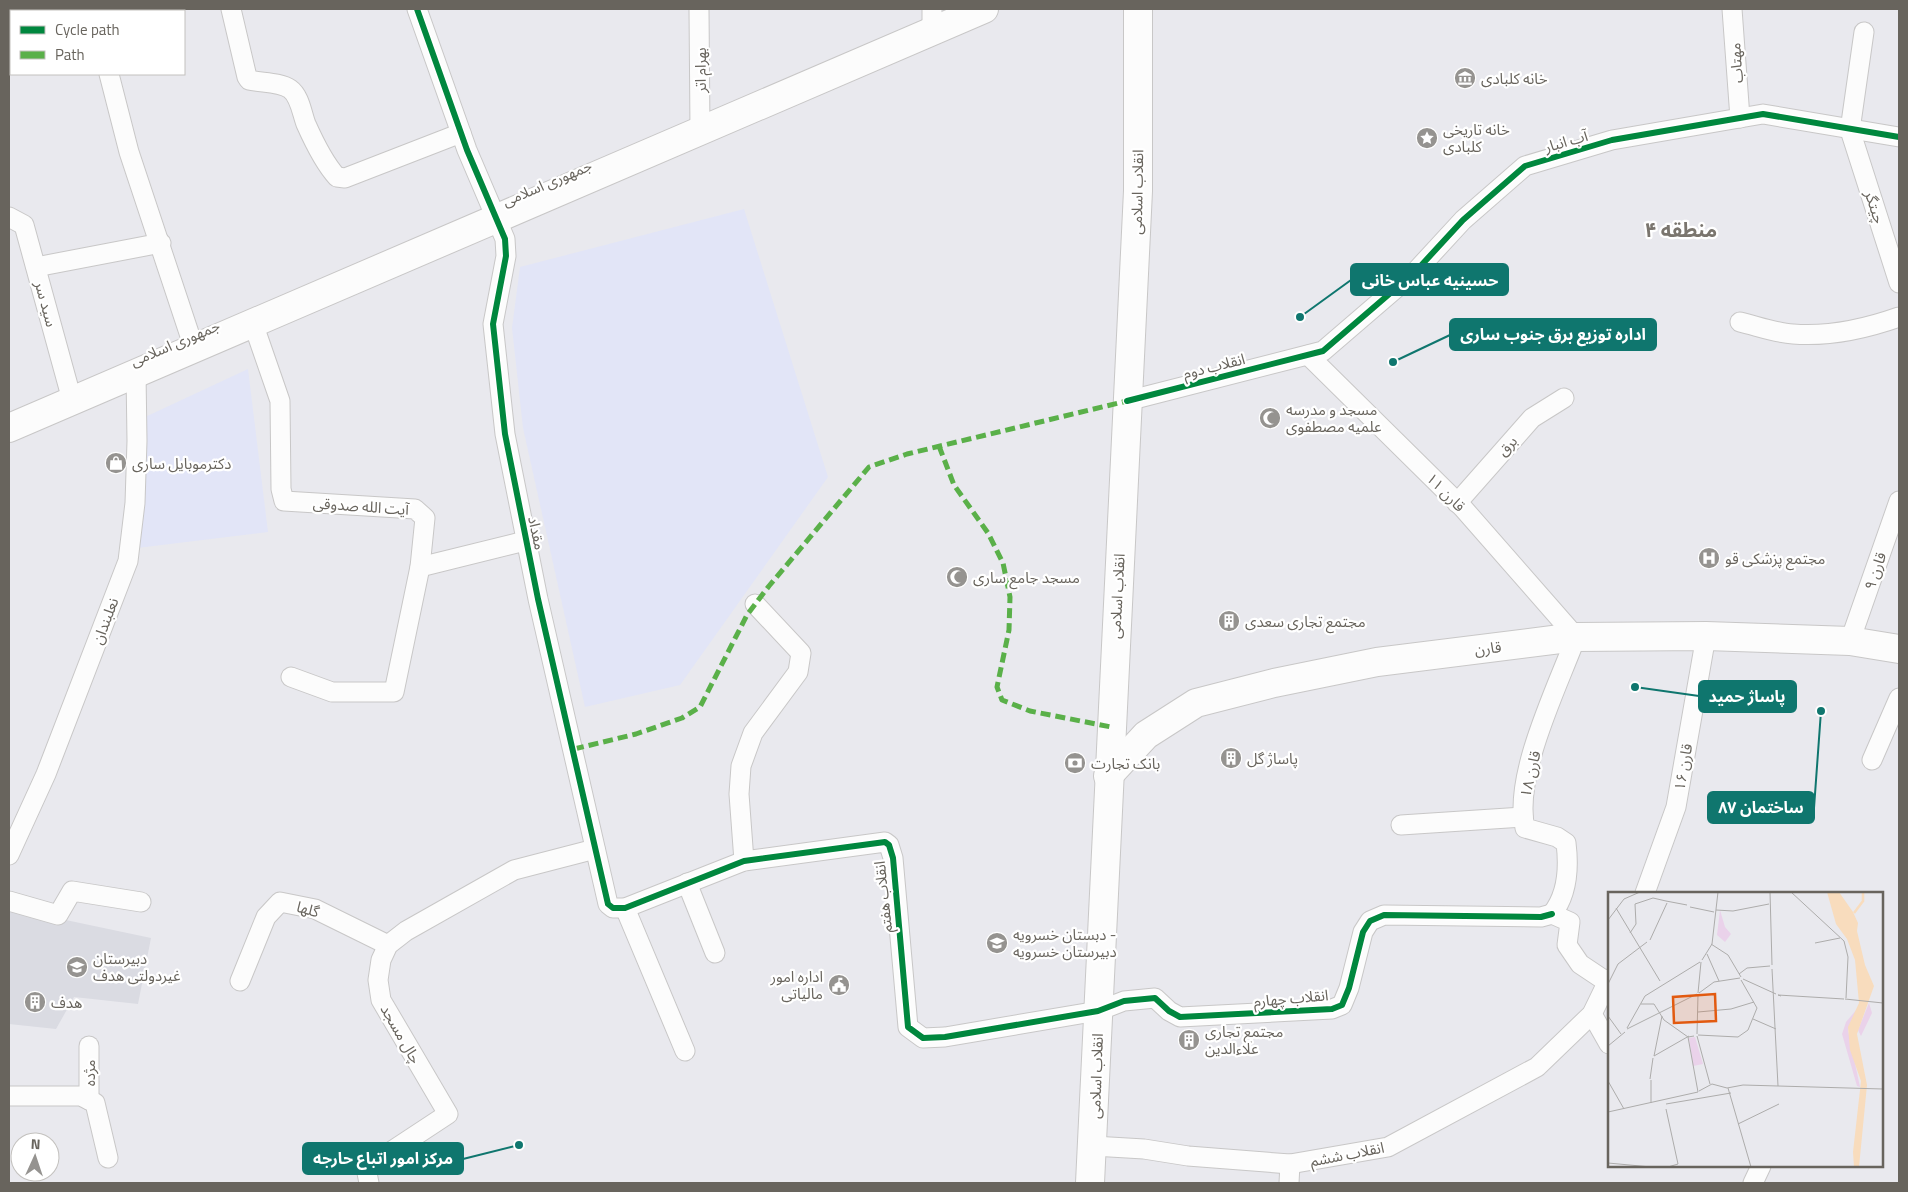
<svg xmlns="http://www.w3.org/2000/svg" width="1908" height="1192" viewBox="0 0 1908 1192" font-family="'Titillium Web','Noto Sans Arabic',sans-serif">
  <rect width="100%" height="100%" fill="#e9e9ee"/>
  <g fill="#e2e5f7">
    <path d="M744,209L828,477L680,685L585,707L523,428L512,328L520,267Z"/>
    <path d="M248,369L268,532L129,549L143,418Z"/>
  </g>
  <path fill="#dadbe2" d="M9,908L151,938L138,1004L74,997L56,1029L9,1024Z"/>
  <g fill="none" stroke-linecap="round" stroke-linejoin="round">
    <g stroke="#c8c7c7" stroke-width="21">
      <g id="minor">
        <path d="M91,9V11"/>
        <path d="M231,9L247,77L249,80C261,83 280,82 290,89C300,96 302,114 306,124C314,142 324,163 337,177L345,178L461,133"/>
        <path d="M417,9L467,150L505,239L506,256L493,324L505,434L538,599L608,904L613,908H625L744,861L885,842L889,845L893,858L908,1027L923,1038L945,1037L1098,1011L1124,1001L1155,998L1169,1011L1180,1017L1332,1009L1342,1005L1349,988L1363,932L1370,921L1384,915L1541,917L1552,914"/>
        <path d="M699,9L700,131"/>
        <path d="M1732,9L1740,118"/>
        <path d="M145,11L152,9"/>
        <path d="M932,31V9"/>
        <path d="M1864,32L1850,130L1899,283"/>
        <path d="M109,74L129,152L194,348"/>
        <path d="M9,217L24,225L72,400"/>
        <path d="M36,267L161,243"/>
        <path d="M1740,322C1757,326 1776,333 1793,334C1830,337 1865,329 1899,317"/>
        <path d="M253,323L280,401L281,489L284,501L415,509L425,518L420,567L394,692H332L291,677"/>
        <path d="M1308,355L1463,508L1576,637C1557,688 1513,776 1525,828L1557,837L1566,843C1569,867 1568,894 1552,914"/>
        <path d="M1127,401L1323,351L1416,271L1463,220L1525,166L1612,140L1763,114L1899,137"/>
        <path d="M1457,503L1532,418L1564,398"/>
        <path d="M420,567L525,541"/>
        <path d="M1850,641L1899,501"/>
        <path d="M1872,760L1899,698"/>
        <path d="M1401,825L1523,817"/>
        <path d="M9,855L46,774L128,561L135,503L137,441L136,373"/>
        <path d="M744,861L739,794L741,766L753,733L798,672L801,653L755,604"/>
        <path d="M687,883L715,953"/>
        <path d="M1645,893L1676,807L1706,636"/>
        <path d="M9,901L58,915L72,891L141,902"/>
        <path d="M625,908L685,1051"/>
        <path d="M1552,914L1570,922L1567,945L1580,964L1607,982"/>
        <path d="M240,981L266,917L280,902L315,909L388,945"/>
        <path d="M1592,1014L1609,1044"/>
        <path d="M9,1096H81L95,1103L108,1158"/>
        <path d="M89,1100V1046"/>
        <path d="M1093,1146L1144,1149L1188,1156L1290,1164L1388,1147L1537,1067L1592,1014L1609,979"/>
        <path d="M369,1183L366,1168L448,1114L381,1000L378,980L381,960L388,945L406,931L514,870L595,849"/>
        <path d="M1289,1183L1290,1164"/>
        <path d="M1753,1183L1761,1166"/>
      </g>
    </g>
    <g stroke="#c8c7c7" stroke-width="30">
      <g id="secondary">
        <path d="M9,428L984,9"/>
        <path d="M1108,776L1146,735L1196,703L1274,683L1377,662L1576,637L1706,636L1850,641L1899,649"/>
        <path d="M1090,1183L1138,191V9"/>
      </g>
    </g>
    <use href="#minor" stroke="#fcfcfc" stroke-width="19"/>
    <use href="#secondary" stroke="#fcfcfc" stroke-width="28"/>
    <g stroke="#5ab049" stroke-width="5" stroke-dasharray="10 5" stroke-linecap="butt">
      <path d="M939,446L954,485L988,533L1003,563L1010,597L1009,630L997,687L1002,700L1030,711L1111,727"/>
      <path d="M574,749L636,734L682,718L700,707L747,615L769,586L869,467L907,454L1127,401"/>
    </g>
    <g stroke="#fff" stroke-width="9">
      <g id="cycleway">
        <path d="M417,9L467,150L505,239L506,256L493,324L505,434L538,599L608,904L613,908H625L744,861L885,842L889,845L893,858L908,1027L923,1038L945,1037L1098,1011L1124,1001L1155,998L1169,1011L1180,1017L1332,1009L1342,1005L1349,988L1363,932L1370,921L1384,915L1541,917L1552,914"/>
        <path d="M1127,401L1323,351L1416,271L1463,220L1525,166L1612,140L1763,114L1899,137"/>
      </g>
    </g>
    <use href="#cycleway" stroke="#00873e" stroke-width="6"/>
  </g>
  <defs>
    <g id="museum-disc" transform="scale(1.125)"><circle r="9.5" fill="#959390" stroke="#fff"/><path d="M0-6L6-3V-2H-6V-3ZM-5-1h2V3h-2ZM-1-1h2V3h-2ZM3-1h2V3H3ZM-6 4H6V6H-6Z" fill="#fff"/></g>
    <g id="sight-disc" transform="scale(1.125)"><circle r="9.5" fill="#959390" stroke="#fff"/><path d="M0-6L1.8-2.2L6-1.7L2.9 1.2L3.7 5.4L0 3.3L-3.7 5.4L-2.9 1.2L-6-1.7L-1.8-2.2Z" fill="#fff"/></g>
    <g id="mosque-disc" transform="scale(1.125)"><circle r="9.5" fill="#959390" stroke="#fff"/><path d="M3.5-4.9A6 6 0 1 0 3.5 4.9A5 5 0 1 1 3.5-4.9Z" fill="#fff"/></g>
    <g id="shop-disc" transform="scale(1.125)"><circle r="9.5" fill="#959390" stroke="#fff"/><path d="M-5-2.5h2.3a2.7 3.5 0 0 1 5.4 0H5L5.5 6h-11ZM-1.5-2.5h3a1.5 2.3 0 0 0-3 0Z" fill="#fff"/></g>
    <g id="hospital-disc" transform="scale(1.125)"><circle r="9.5" fill="#959390" stroke="#fff"/><path d="M-5-5h3v3.5h4V-5h3V5h-3V1.5h-4V5h-3Z" fill="#fff"/></g>
    <g id="building-disc" transform="scale(1.125)"><circle r="9.5" fill="#959390" stroke="#fff"/><path d="M-4-6H4V6H1V3H-1V6H-4ZM-2.5-4.3h1.7v1.8h-1.7ZM.8-4.3h1.7v1.8H.8ZM-2.5-1h1.7V.8h-1.7ZM.8-1h1.7V.8H.8Z" fill="#fff"/></g>
    <g id="bank-disc" transform="scale(1.125)"><circle r="9.5" fill="#959390" stroke="#fff"/><path d="M-6-4H6V4H-6ZM0-2.3a2.3 2.3 0 1 0 0 4.6a2.3 2.3 0 1 0 0-4.6Z" fill="#fff"/></g>
    <g id="school-disc" transform="scale(1.125)"><circle r="9.5" fill="#959390" stroke="#fff"/><path d="M0-5L7-2L0 1L-7-2ZM-4 1L0 2.5L4 1V4Q0 6-4 4Z" fill="#fff"/></g>
    <g id="civic-disc" transform="scale(1.125)"><circle r="9.5" fill="#959390" stroke="#fff"/><path d="M-.6-6.5H3V-4.5H.6V-3L4-1V1h2V6H-6V1h2V-1L-.6-3ZM-1.2 2.5V6h2.4V2.5Z" fill="#fff"/></g>
  </defs>
  <g fill-rule="evenodd">
    <use href="#museum-disc" x="1465" y="78"/>
    <use href="#sight-disc" x="1427" y="138"/>
    <use href="#mosque-disc" x="1270" y="418"/>
    <use href="#shop-disc" x="116" y="463"/>
    <use href="#hospital-disc" x="1709" y="558"/>
    <use href="#mosque-disc" x="957" y="577"/>
    <use href="#building-disc" x="1229" y="621"/>
    <use href="#building-disc" x="1231" y="758"/>
    <use href="#bank-disc" x="1075" y="763"/>
    <use href="#school-disc" x="997" y="943"/>
    <use href="#school-disc" x="77" y="967"/>
    <use href="#civic-disc" x="839" y="985"/>
    <use href="#building-disc" x="35" y="1002"/>
    <use href="#building-disc" x="1189" y="1040"/>
  </g>
  <g text-anchor="middle" dominant-baseline="central" stroke-width="4.5" stroke-linejoin="round" paint-order="stroke">
    <g font-size="15" fill="#68645d" stroke="#fff">
      <text transform="translate(1736 63) rotate(-94)">مهتاب</text>
      <text transform="translate(700 70) rotate(-90)">بهرام اتر</text>
      <text transform="translate(1566 141) rotate(-16)">آب انبار</text>
      <text transform="translate(547 183) rotate(-23)">جمهوری اسلامی</text>
      <text transform="translate(1137 192) rotate(-89)">انقلاب اسلامی</text>
      <text transform="translate(1875 207) rotate(72)">چیتگر</text>
      <text transform="translate(46 304) rotate(75)">سید سر</text>
      <text transform="translate(175 343) rotate(-23)">جمهوری اسلامی</text>
      <text transform="translate(1214 366) rotate(-14)">انقلاب دوم</text>
      <text transform="translate(1507 446) rotate(-49)">برق</text>
      <text transform="translate(1446 492) rotate(45)">قارن ۱۱</text>
      <text transform="translate(361 506) rotate(4)">آیت الله صدوقی</text>
      <text transform="translate(537 533) rotate(78)">مقداد</text>
      <text transform="translate(1875 571) rotate(-71)">قارن ٩</text>
      <text transform="translate(1117 596) rotate(-87)">انقلاب اسلامی</text>
      <text transform="translate(105 621) rotate(-69)">نعلبندان</text>
      <text transform="translate(1488 648) rotate(-7)">قارن</text>
      <text transform="translate(1683 767) rotate(-80)">قارن ۱۶</text>
      <text transform="translate(1530 774) rotate(-77)">قارن ۱۸</text>
      <text transform="translate(883 897) rotate(-96)">انقلاب هفتم</text>
      <text transform="translate(308 909) rotate(16)">گلها</text>
      <text transform="translate(1291 998) rotate(-5)">انقلاب چهارم</text>
      <text transform="translate(401 1034) rotate(60)">چال مسجد</text>
      <text transform="translate(89 1073) rotate(-90)">مژده</text>
      <text transform="translate(1096 1076) rotate(-88)">انقلاب اسلامی</text>
      <text transform="translate(1347 1154) rotate(-11)">انقلاب ششم</text>
    </g>
    <g font-size="15" fill="#68645d" stroke="#fff" text-anchor="start">
      <text x="1481" y="78">خانه کلبادی</text>
      <text x="1443" y="129">خانه تاریخی<tspan x="1443" dy="17">کلبادی</tspan></text>
      <text x="1286" y="409">مسجد و مدرسه<tspan x="1286" dy="17">علمیه مصطفوی</tspan></text>
      <text x="132" y="463">دکترموبایل ساری</text>
      <text x="1725" y="558">مجتمع پزشکی قو</text>
      <text x="973" y="577">مسجد جامع ساری</text>
      <text x="1245" y="621">مجتمع تجاری سعدی</text>
      <text x="1247" y="758">پاساژ گل</text>
      <text x="1091" y="763">بانک تجارت</text>
      <text x="1013" y="934">دبستان خسرویه -<tspan x="1013" dy="17">دبیرستان خسرویه</tspan></text>
      <text x="93" y="958">دبیرستان<tspan x="93" dy="17">غیردولتی هدف</tspan></text>
      <text x="823" y="976" text-anchor="end">اداره امور<tspan x="823" dy="17">مالیاتی</tspan></text>
      <text x="51" y="1002">هدف</text>
      <text x="1205" y="1031">مجتمع تجاری<tspan x="1205" dy="17">علاءالدین</tspan></text>
    </g>
    <g font-size="20" font-weight="bold" fill="#7a756e" stroke="#fff">
      <text x="1681" y="229">منطقه ۴</text>
    </g>
  </g>
  <g transform="translate(1608 892)">
    <rect width="275" height="275" fill="#e9e9ee"/>
    <path d="M112,18L117,35L123,42L117,50L109,43Z" fill="#ead2ea"/>
    <path d="M261,111L264,121L253,144L250,138ZM249,117L240,138L252,195L249,194L234,142L238,130ZM87,145L95,172L85,174L81,146Z" fill="#ead2ea"/>
    <path d="M219,0H231L245,20L250,31L249,39L257,73L266,94L249,142L259,193L251,275H246L245,260L253,189L242,158L240,135L251,111L247,68L239,47L228,32Z" fill="#f8dcbd"/>
    <path fill="none" stroke="#f8dcbd" stroke-width="2.5" d="M246,21L255,9V0"/>
    <path fill="none" stroke="#adacab" stroke-width="1" d="M162,0L164,73M183,0L236,49L240,65L238,106M58,9L79,13M82,15L106,20M8,16L52,89M108,18L125,19L161,12M0,28L16,7L32,0M22,41L28,32L27,12L45,6L58,9M42,48L59,11M207,51L232,46M103,52L120,63L133,85M99,62L111,89M94,68L104,52L110,0M164,77L170,194M131,82L139,76L162,74M135,87L168,102M0,92L10,72L39,50M90,101L93,70M91,101L106,90L132,86M173,104L170,103L236,107M237,107L275,111M33,112H46L56,128L80,145L86,144M90,120L123,117L146,110M0,124L13,142M145,127L168,137M19,136L37,104L92,70M19,137L89,102M89,142L90,103M90,143L130,145L140,138L149,116L133,88M89,144L102,192M80,145L90,200M0,154L17,140M46,164L54,124M46,164L81,144M42,187L45,166M43,188V211M0,189L16,217M120,196L143,275M91,199L104,192L119,196L135,193L275,197M58,212L123,201M58,217L70,272L60,275M0,220L90,200M130,232L171,212M0,271L43,275"/>
    <path fill="#e25a10" fill-opacity="0.15" stroke="#e25a10" stroke-width="2.5" d="M107,102L108,129L66,131L65,105Z"/>
    <rect width="275" height="275" fill="none" stroke="#68645d" stroke-width="2.5"/>
  </g>
  <path fill="none" stroke="#0f766e" stroke-width="2" d="M1300 317L1351 280M1393 362L1450 335M1635 687L1699 696M1821 711L1814 808M519 1145L463 1159"/>
  <g fill="#0f766e" stroke="#fff" stroke-width="2">
    <circle cx="1300" cy="317" r="5"/>
    <circle cx="1393" cy="362" r="5"/>
    <circle cx="1635" cy="687" r="5"/>
    <circle cx="1821" cy="711" r="5"/>
    <circle cx="519" cy="1145" r="5"/>
  </g>
  <g fill="#0f766e" stroke="#0f766e" stroke-width="2">
    <rect x="1351" y="264" width="157" height="31" rx="5"/>
    <rect x="1450" y="319" width="206" height="31" rx="5"/>
    <rect x="1699" y="681" width="97" height="31" rx="5"/>
    <rect x="1708" y="792" width="106" height="31" rx="5"/>
    <rect x="303" y="1143" width="160" height="31" rx="5"/>
  </g>
  <g font-size="16" text-anchor="middle" font-weight="bold" fill="#fff">
    <text x="1430" y="286">حسینیه عباس خانی</text>
    <text x="1553" y="340">اداره توزیع برق جنوب ساری</text>
    <text x="1747" y="702">پاساژ حمید</text>
    <text x="1761" y="813">ساختمان ٨٧</text>
    <text x="383" y="1164">مرکز امور اتباع حارجه</text>
  </g>
  <rect width="1908" height="1192" fill="none" stroke="#68645d" stroke-width="20"/>
  <rect x="10" y="10" width="175" height="65" fill="#ffffff" stroke="#c3c1be"/>
  <rect x="20" y="26" width="25" height="8" fill="#00873e" stroke="#c3c1be"/>
  <text x="55" y="35" font-size="15" fill="#68645d">Cycle path</text>
  <rect x="20" y="51" width="25" height="8" fill="#5ab049" stroke="#c3c1be"/>
  <text x="55" y="60" font-size="15" fill="#68645d">Path</text>
  <g transform="translate(35 1157) rotate(3)"><circle r="24" fill="#ffffff" stroke="#c3c1be"/>
  <path d="M0-4L9 19L0 12L-9 19Z" fill="#959390"/>
  <text y="-8" font-size="14" font-weight="bold" text-anchor="middle" fill="#68645d">N</text>
  </g>
</svg>
